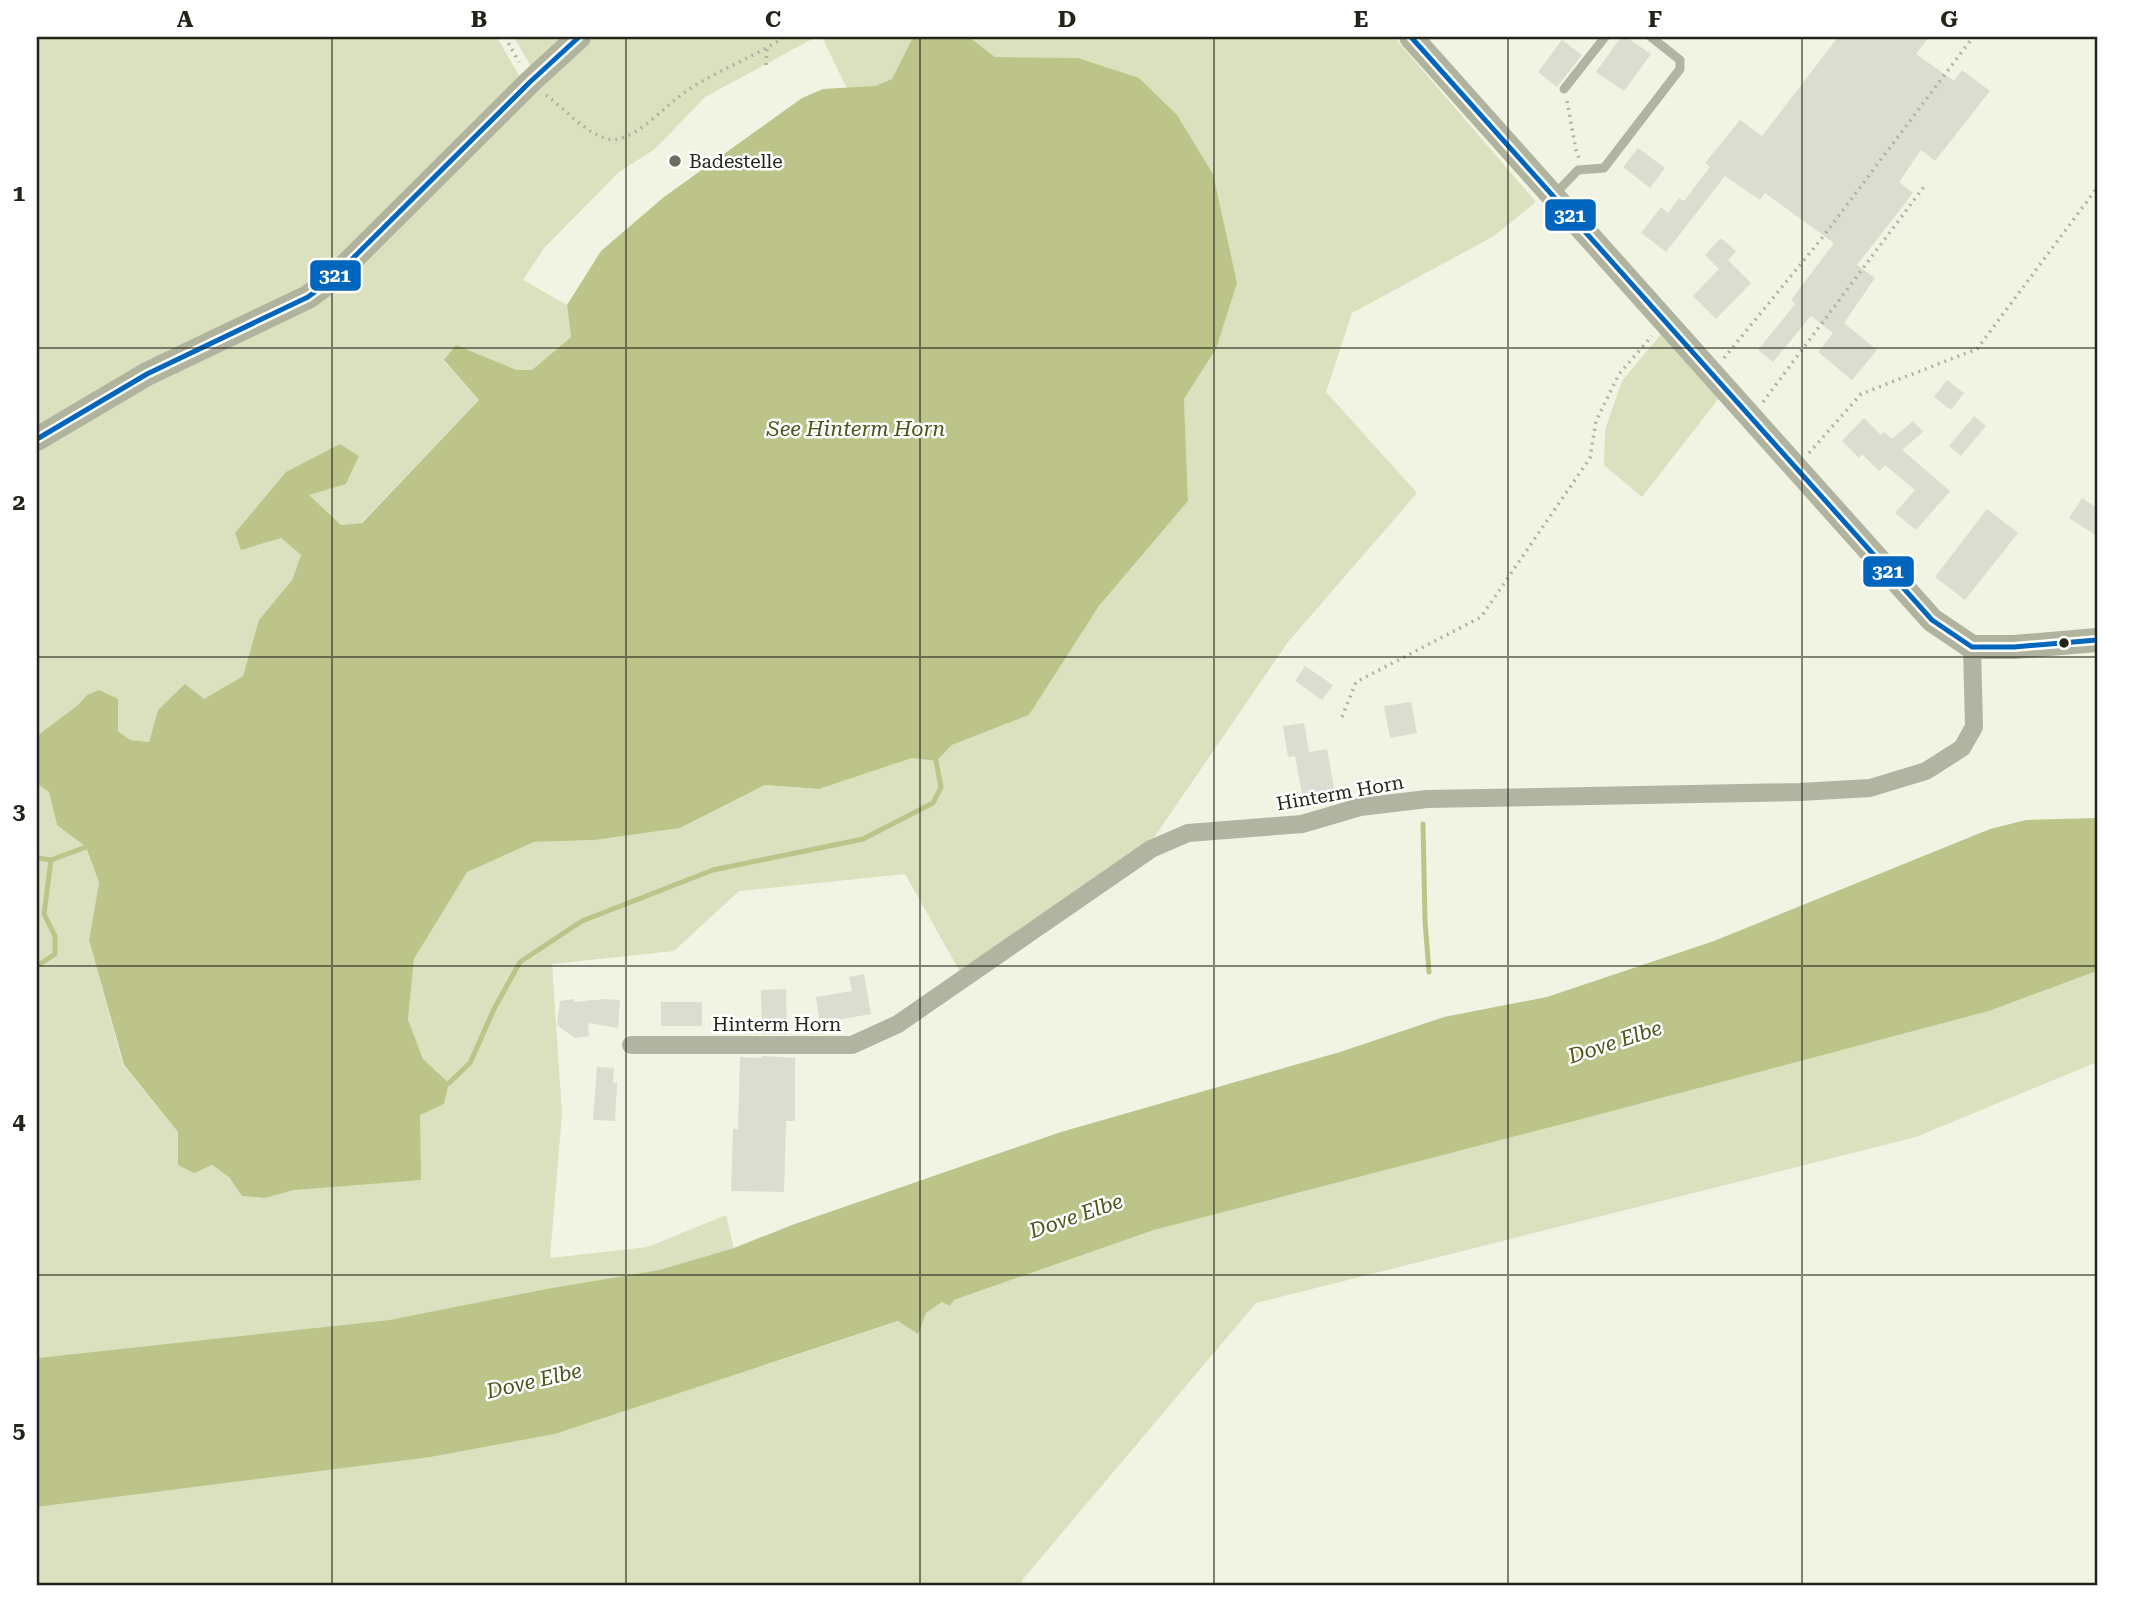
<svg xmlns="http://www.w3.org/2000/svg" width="2134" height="1623" viewBox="0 0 2134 1623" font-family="'Roboto Serif',serif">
  <rect width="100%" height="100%" fill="#f1f4e3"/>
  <g fill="#dbe0bf">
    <path d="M37,37H497L522,81L324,271L303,287L37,426Z"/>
    <path d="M514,37H567L532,68Z"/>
    <path d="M592,37H816L705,97L655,149L619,172L544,248L523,280L567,305L571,337L532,370H517L456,345L444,361L479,400L361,523L341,525L308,495L346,484L359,456L340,444L281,538L301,555L292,580L259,621L243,676L204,699L158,710L149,742L130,740L118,731V699L87,695L79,704L37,736V449L151,382L312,307Z"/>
    <path d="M822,37H913L892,79L875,86L847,89Z"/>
    <path d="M969,37H1394L1536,202L1494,236L1352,313L1326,392L1417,493L1288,642L1153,839L964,979L905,874L739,891L674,951L552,964L562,1114L550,1258L648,1247L726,1215L734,1248L659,1270L546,1289L389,1320L37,1358V784L49,792L57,825L86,847L99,884L89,940L123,1065L178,1132L212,1165L229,1177L242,1196L265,1198L294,1190L420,1114L444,1104L449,1083L423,1059L408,1021L414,959L466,872L534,842L595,840L680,828L765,785L819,789L912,758L935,761L952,745L1029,715L1099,606L1188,501L1184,399L1216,349L1078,58L995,57Z"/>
    <path d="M1662,333L1719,398L1642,497L1604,465L1605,430L1622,381Z"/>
    <path d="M2097,971V1062L1916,1137L1256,1303L1023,1579L1020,1586H37V1507L431,1457L555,1434L899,1321L917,1333L926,1313L942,1302L950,1306L954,1300L1154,1230L1586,1118L1989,1011Z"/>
  </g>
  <g fill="#bdc489">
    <path d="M913,37H969L995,57L1078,58L1139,78L1177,115L1213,174L1237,283L1216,349L1184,399L1188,501L1099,606L1029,715L952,745L936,761L912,758L819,789L765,785L680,828L595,840L534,842L467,872L414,959L408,1020L423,1059L449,1083L444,1104L420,1115L421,1180L294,1190L265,1198L242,1196L229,1177L212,1165L194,1173L178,1165V1132L124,1065L89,940L99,883L86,847L57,825L49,792L37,784V736L79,704L87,695L99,690L118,699V731L130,740L149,742L158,710L185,684L204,699L243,676L259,620L292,580L301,555L281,538L241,550L235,533L286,472L340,444L359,456L346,484L309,495L341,525L362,523L479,400L444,360L456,345L517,370H532L571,337L567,305L601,251L664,197L802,98L823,89L875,86L892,79Z"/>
    <path d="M2097,818V971L1989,1011L1586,1118L1154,1230L954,1300L950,1306L942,1302L926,1313L918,1334L898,1321L555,1434L431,1457L37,1507V1358L389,1320L546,1289L659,1270L734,1248L792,1225L1061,1132L1340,1052L1444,1017L1547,997L1714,941L1990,829L2026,820Z"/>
  </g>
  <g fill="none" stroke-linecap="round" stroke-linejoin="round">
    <g stroke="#bdc489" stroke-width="5">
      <path d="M1423,824L1425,921L1429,972"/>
      <path d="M37,858L51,860L86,847"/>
      <path d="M37,966L55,954V936L44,914L51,860"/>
      <path d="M449,1083L470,1063L494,1009L520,962L582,921L713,870L863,839L933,803L941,787L936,761"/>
    </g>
  </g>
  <g fill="#dbddd0">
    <path d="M1621,37H1626L1651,54L1624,91L1596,72Z"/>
    <path d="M1838,37H1929L1916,54L1954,81L1962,70L1990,91L1935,161L1921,150L1899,182L1913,193L1857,265L1875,278L1844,323L1877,350L1852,380L1818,352L1833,333L1811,316L1773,362L1758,350L1795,304L1791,300L1834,243L1765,193L1760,200L1725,176L1666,252L1641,233L1661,207L1668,213L1679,198L1684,201L1710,167L1705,163L1740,120L1762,136Z"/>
    <path d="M1562,40L1582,55L1557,87L1538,72Z"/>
    <path d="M1638,148L1665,168L1650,188L1623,167Z"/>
    <path d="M1721,238L1736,251L1728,260L1751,283L1716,319L1693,296L1719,269L1705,255Z"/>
    <path d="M1947,380L1964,393L1951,410L1934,397Z"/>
    <path d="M1974,416L1986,426L1961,456L1949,446Z"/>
    <path d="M1864,418L1881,435L1884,432L1892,439L1913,421L1923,432L1902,450L1950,491L1916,530L1895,513L1915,490L1885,465L1879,471L1862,454L1859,458L1842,441Z"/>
    <path d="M2082,498L2097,508V536L2069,518Z"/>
    <path d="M1987,509L2018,533L1965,600L1935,577Z"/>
    <path d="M1305,666L1333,685L1322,700L1295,681Z"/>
    <path d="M1411,702L1417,733L1390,738L1384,706Z"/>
    <path d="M1304,723L1309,752L1327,749L1336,798L1304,804L1295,756L1288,757L1283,726Z"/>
    <path d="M864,974L871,1014L820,1023L816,997L852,991L849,977Z"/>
    <path d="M786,989L787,1034H762L761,990Z"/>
    <path d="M573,999L574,1002L605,999L620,1000L618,1028L588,1023L589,1036L575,1038L557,1025L560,1001Z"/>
    <rect x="661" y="1002" width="41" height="24"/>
    <path d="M762,1056L795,1058V1121H786L784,1192L731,1191L733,1129H738L740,1057L762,1058Z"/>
    <path d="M597,1067L614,1068L613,1083H617L615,1121L593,1120Z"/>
  </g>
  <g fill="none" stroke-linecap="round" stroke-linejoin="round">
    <g stroke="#b0b2a2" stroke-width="3.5" stroke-dasharray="2 5" stroke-linecap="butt">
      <path d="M505,37L519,62"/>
      <path d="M766,65L767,49"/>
      <path d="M546,95C565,109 585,133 608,139C628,145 660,112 676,99C708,73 750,60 784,37"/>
      <path d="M1567,101L1576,150L1579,158"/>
      <path d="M1724,358L1822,238L1973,37"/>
      <path d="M1763,402L1926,184"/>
      <path d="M1809,453L1861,394L1977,349L2097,188"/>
      <path d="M1342,717L1356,682L1481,617L1590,458L1596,421L1619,374L1652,336"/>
    </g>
    <g stroke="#b2b4a2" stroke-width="9">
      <path d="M1564,89L1605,37"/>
      <path d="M1554,195L1578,170L1604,168L1680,69V60L1651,37"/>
    </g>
    <path stroke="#b2b4a2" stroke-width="18" d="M631,1045H852L898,1024L1151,849L1188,833L1302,824L1360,807L1427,799L1800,792L1870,788L1926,771L1962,748L1974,727L1972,647"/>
    <g stroke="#b0b39d" stroke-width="24">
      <path d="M1411,37L1932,620L1972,647H2014L2097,640"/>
      <path d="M37,439L147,374L308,297L331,280L530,82L579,37"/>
    </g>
    <g stroke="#fff" stroke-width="10">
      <g id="bus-1">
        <path d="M1411,37L1932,620L1972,647H2014L2097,640"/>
        <path d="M37,439L147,374L308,297L331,280L530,82L579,37"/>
      </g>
    </g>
    <use href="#bus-1" stroke="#0065bd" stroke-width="5"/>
  </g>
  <path fill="none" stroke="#232419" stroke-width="2" stroke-opacity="0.55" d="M332,37V1586M626,37V1586M920,37V1586M1214,37V1586M1508,37V1586M1802,37V1586M37,348H2097M37,657H2097M37,966H2097M37,1275H2097"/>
  <circle fill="#6b6d60" stroke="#fff" stroke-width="2.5" cx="675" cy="161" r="7"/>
  <circle fill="#232419" stroke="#fff" stroke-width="2.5" cx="2064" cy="643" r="6"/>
  <g text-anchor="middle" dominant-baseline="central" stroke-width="5" stroke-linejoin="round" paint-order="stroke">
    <g font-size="19" fill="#232419" stroke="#fff" text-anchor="start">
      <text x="689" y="161">Badestelle</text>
    </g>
    <g font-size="19" fill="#232419" stroke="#fff">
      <text transform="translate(1340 793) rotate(-10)">Hinterm Horn</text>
      <text x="777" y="1024">Hinterm Horn</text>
    </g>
    <g font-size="21" font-style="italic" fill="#4d521a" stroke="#fff">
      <text x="856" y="429">See Hinterm Horn</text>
      <text transform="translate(1615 1042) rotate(-18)">Dove Elbe</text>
      <text transform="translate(1076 1216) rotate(-19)">Dove Elbe</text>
      <text transform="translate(534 1381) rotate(-13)">Dove Elbe</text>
    </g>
  </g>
  <g stroke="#fff" stroke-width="2.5">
    <rect x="1544" y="198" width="53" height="34" rx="7" fill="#0065bd"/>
    <rect x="309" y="259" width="53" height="33" rx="7" fill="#0065bd"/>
    <rect x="1862" y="555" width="53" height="33" rx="7" fill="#0065bd"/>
  </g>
  <g font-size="19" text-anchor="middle" font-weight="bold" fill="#fff">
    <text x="1570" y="222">321</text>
    <text x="335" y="282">321</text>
    <text x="1888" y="578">321</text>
  </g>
  <rect width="2134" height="1623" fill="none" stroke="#ffffff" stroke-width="77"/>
  <rect x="38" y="38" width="2058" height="1546" fill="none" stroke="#232419" stroke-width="2.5"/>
  <g font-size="23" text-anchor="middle" font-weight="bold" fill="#232419">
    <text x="185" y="27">A</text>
    <text x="479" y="27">B</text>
    <text x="773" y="27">C</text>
    <text x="1067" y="27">D</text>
    <text x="1361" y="27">E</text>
    <text x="1655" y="27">F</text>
    <text x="1949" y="27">G</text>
    <text x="19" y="201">1</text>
    <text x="19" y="510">2</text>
    <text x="19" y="819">3</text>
    <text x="19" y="1129">4</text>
    <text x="19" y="1438">5</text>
  </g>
</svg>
